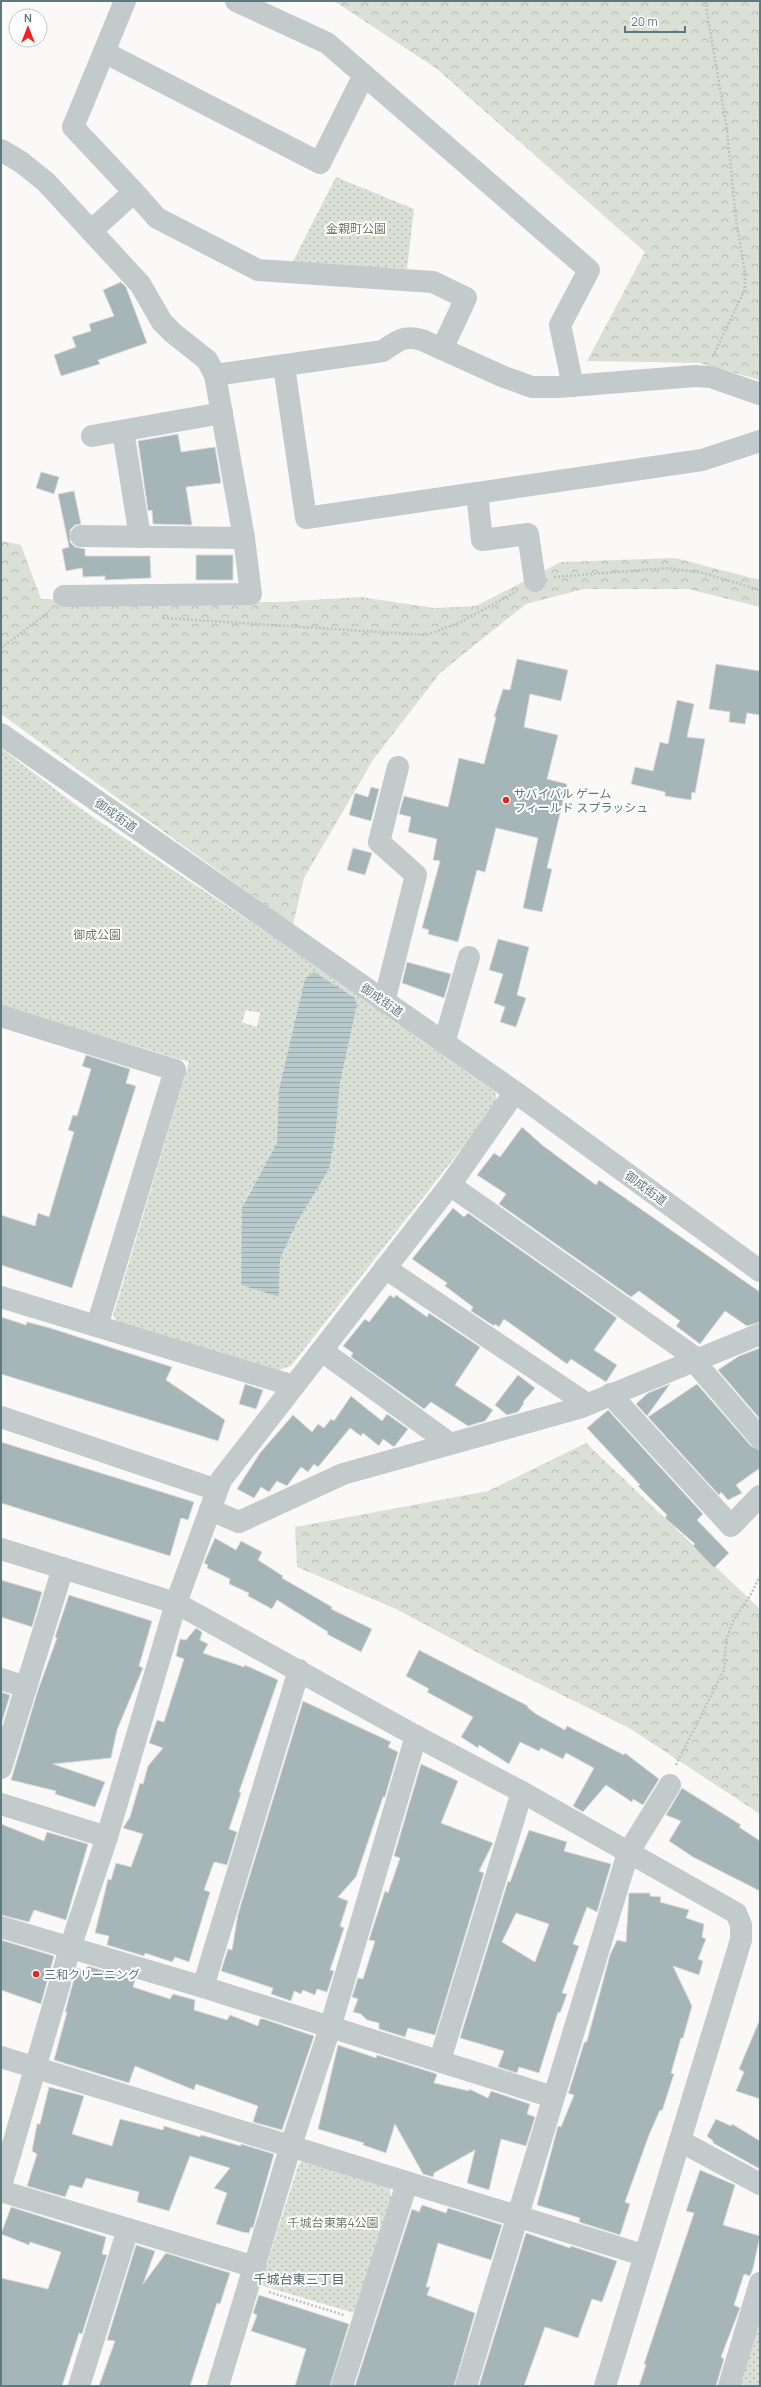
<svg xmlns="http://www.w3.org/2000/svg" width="761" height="2387" viewBox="0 0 761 2387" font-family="Manrope,'Noto Sans JP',sans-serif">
  <defs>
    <pattern id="forest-crowns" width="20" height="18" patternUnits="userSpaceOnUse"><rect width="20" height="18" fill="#dbe0d6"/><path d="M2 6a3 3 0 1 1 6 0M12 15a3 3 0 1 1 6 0" fill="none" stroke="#b5bab3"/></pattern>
    <pattern id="park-dots" width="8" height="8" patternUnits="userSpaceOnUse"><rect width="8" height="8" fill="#dbe0d6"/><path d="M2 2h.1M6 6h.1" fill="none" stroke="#b5bab3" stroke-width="1.8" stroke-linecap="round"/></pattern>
    <pattern id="water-rules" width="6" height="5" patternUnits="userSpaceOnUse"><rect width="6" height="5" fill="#b8cacb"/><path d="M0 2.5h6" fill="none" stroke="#99a9aa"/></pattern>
  </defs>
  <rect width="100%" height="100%" fill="#faf9f7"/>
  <g fill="url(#forest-crowns)">
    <path d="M334,1H760V380L700,363L587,361L645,252L437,69Z"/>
    <path d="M3,541L21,545L41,599L278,602L361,597L434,608L476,606L561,562L675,558L760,580V607L688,589H584L526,604L440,673L373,760L304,878L293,925L1,714V544Z"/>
    <path d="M586,1443L760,1609V1814L629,1728L501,1665L396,1609L297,1567L295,1527L488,1491Z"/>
  </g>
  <g fill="url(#park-dots)" fill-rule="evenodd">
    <path d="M336,177L414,209L407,269L292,263Z"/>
    <path d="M1,748L84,811L278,940L495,1092L498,1102L291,1366L279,1370L117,1321L113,1316L189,1062L1,1005ZM357,1005L340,1083L336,1130L280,1259L279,1296L241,1285L244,1202ZM246,1010L260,1013L257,1027L242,1022Z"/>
    <path d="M305,2160L389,2186L392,2202L354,2313L260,2285L299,2163Z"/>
    <path d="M760,2320V2386H739Z"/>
  </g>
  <path fill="url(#water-rules)" d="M314,972L355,998L357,1005L340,1083L336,1130L329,1169L296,1224L280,1259L279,1297L241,1285L242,1207L277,1143L279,1090L305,979Z"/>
  <g fill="#a6b5b8" stroke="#dcdbd9" fill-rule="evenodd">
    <path d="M121,282L126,287L147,343L98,360L100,364L61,376L54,355L76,347L72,337L91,331L89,324L114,316L103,290Z"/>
    <path d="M178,434L181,452L215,447L221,483L186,487L192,525L153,524L152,510L148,511L138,441Z"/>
    <path d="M41,472L59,477L54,494L36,488Z"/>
    <path d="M74,491L81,524L75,525L70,530V542L75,547L85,549V556H150L151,578L105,580V576L83,577L82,568L66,571L62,549L69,547L58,494Z"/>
    <rect x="196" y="555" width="37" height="25"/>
    <path d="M517,659L568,670L561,701L530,694L524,727L558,735L547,779L567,784L547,868L552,869L542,912L523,908L538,838L496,828L485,872L477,870L458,942L428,934L429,930L422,928L440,861L433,860L437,839L408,832L411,817L399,814L404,796L448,807L459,758L484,764L496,717H494L503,689L510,690Z"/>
    <path d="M716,664L760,671V715L747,713L745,724L729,722L730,712L709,709Z"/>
    <path d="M677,700L694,704L687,737L705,739L695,793L692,792L691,800L665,796V792L631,784L635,767L653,771L660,742L668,744Z"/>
    <path d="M371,787L379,789L371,821L349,815L355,793L368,797Z"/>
    <path d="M353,848L372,853L365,875L347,870Z"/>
    <path d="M498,939L529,947L517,995L526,998L516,1027L500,1022L505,1007L494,1003L503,974L489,970Z"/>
    <path d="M407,962L451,974L444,998L402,983Z"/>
    <path d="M86,1055L130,1069L126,1083L136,1086L72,1288L1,1265V1215L35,1226L38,1213L49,1217L74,1132L68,1130L73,1115L77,1116L91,1069L82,1066Z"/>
    <path d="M522,1127L542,1145L596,1185L599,1180L760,1292V1322L747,1326L725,1311L700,1344L676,1326L680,1321L639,1291L631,1297L499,1204L506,1194L477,1175L494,1153L500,1157Z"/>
    <path d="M453,1208L464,1217L468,1213L617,1318L594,1350L617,1365L606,1382L571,1359L567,1364L504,1319L499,1327L495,1324L494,1326L471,1311L473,1307L445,1286L447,1283L412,1259Z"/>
    <path d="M390,1295L394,1298L396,1295L427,1317L429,1313L480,1347L455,1385L493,1410L485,1421L468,1426L431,1402L424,1409L351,1357L353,1353L343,1346L365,1319L369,1322Z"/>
    <path d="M1,1317L26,1325L27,1322L50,1328L172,1367L166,1380L225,1420L218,1441L1,1374Z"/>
    <path d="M760,1348V1419L718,1370L739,1356Z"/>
    <path d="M518,1375L535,1388L523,1402L524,1403L518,1412L507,1415L495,1405Z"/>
    <path d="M245,1384L263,1390L256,1409L239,1404Z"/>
    <path d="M670,1384L647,1416L636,1404L648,1393Z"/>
    <path d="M697,1384L751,1446L760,1450V1468L736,1485L742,1493L728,1500L721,1492L719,1495L648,1417Z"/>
    <path d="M351,1396L382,1421L387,1414L408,1429L394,1447L383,1439L379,1446L363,1433L361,1436L350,1428L318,1467L314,1464L308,1472L301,1467L287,1486L277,1481L269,1492L261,1487L254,1498L237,1489L260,1453L293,1415L312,1432L318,1424L324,1428L331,1419L334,1421Z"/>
    <path d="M608,1410L703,1514L697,1520L729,1553L714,1568L693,1546L695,1544L665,1518L667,1515L638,1486L640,1485L587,1428Z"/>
    <path d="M1,1442L194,1502L188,1520L181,1518L170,1556L1,1503Z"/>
    <path d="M215,1538L236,1550L241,1541L262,1552L258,1560L283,1576L282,1578L332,1607L331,1609L372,1629L361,1652L327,1634L328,1632L277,1600L272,1609L248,1596L249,1593L229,1584L230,1579L207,1568L208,1565L204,1563Z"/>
    <path d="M1,1580L42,1592L32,1627L1,1617Z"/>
    <path d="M69,1595L152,1621L139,1666L143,1668L117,1730L111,1758L53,1764L105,1782L95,1807L55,1794L56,1791L11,1780L38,1690L57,1638L55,1637Z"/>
    <path d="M196,1628L202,1632L200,1640L208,1644L203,1653L244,1667L245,1665L278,1680L239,1792L241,1793L229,1829L237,1832L227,1865L214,1862L204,1890L210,1892L189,1962L175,1957L172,1962L145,1953L144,1956L107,1945L109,1936L95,1933L108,1879L111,1880L116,1863L131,1867L143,1834L123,1828L130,1817L140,1783L143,1784L148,1766L163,1748L149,1743L157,1720L164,1722L184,1659L176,1656L180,1639L186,1640Z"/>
    <path d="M419,1650L528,1706L527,1707L536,1714L565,1730L567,1726L624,1755L625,1753L659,1779L643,1805L633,1799L632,1802L606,1785L583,1812L573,1806L594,1768L566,1753L563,1759L541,1748L539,1751L520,1742L509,1764L479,1745L478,1748L461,1737L473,1717L427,1692L429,1689L406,1676Z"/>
    <path d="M1,1692L10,1695L1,1725Z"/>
    <path d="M303,1701L391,1742L388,1747L398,1752L385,1797H383L356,1877L338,1897L348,1901L340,1926L344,1928L330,1970L334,1971L327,1992L317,1989L315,1995L303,1990L301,1994L294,1991L291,2001L271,1994L273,1988L221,1971L228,1949L232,1950L238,1914Z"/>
    <path d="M421,1764L458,1781L441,1823L493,1843L479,1871L484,1873L435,2035L408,2028L405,2037L379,2029V2023L367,2020L361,2014L353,2012L358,1999L352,1997L358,1978L363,1979L375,1941L369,1940L375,1921L385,1891L388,1893L400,1858L394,1856Z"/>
    <path d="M682,1788L741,1825L739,1827L760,1841V1891L693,1857L669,1841L681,1821L666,1815Z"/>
    <path d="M1,1824L44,1841L47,1832L88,1844L66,1920L34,1910L29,1922L1,1915Z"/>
    <path d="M529,1830L567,1842L564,1851L611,1864L597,1912L587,1907L573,1944L579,1946L562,1993L567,1994L560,2013L558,2012L539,2073L519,2067L517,2073L498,2067L504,2051L460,2038L508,1881L510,1882ZM516,1913L549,1924L535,1962L502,1942Z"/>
    <path d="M629,1893H650V1896L661,1897L660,1902L689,1910L686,1918L704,1924L702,1937L706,1939L698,1959L703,1961L699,1975L673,1966L692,2006L683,2038H681L671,2073L674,2074L662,2111L660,2110L649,2135L625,2202L630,2204L620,2235L579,2222L580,2218L537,2205L558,2126L561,2127L574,2095L568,2093L569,2091L584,2043L587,2041L610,1955L617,1940L626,1942Z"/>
    <path d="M1,1940L54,1956L41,2004L1,1990Z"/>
    <path d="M88,1966L135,1980L133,1987L170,1999L173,1994L195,2000L194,2010L227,2020L230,2015L258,2026L260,2019H264L314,2036L282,2130L253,2122L258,2106L196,2084L194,2090L135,2066L129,2083L54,2060L67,2012H65L77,1968L84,1971Z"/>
    <path d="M760,2019V2099L736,2091L744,2072L739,2069Z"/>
    <path d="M338,2045L376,2058L377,2055L437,2074L434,2083L469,2091V2089L488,2098L491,2091L530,2104L527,2114L535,2117L526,2146L501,2139L489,2190L467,2183L475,2150L434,2173L433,2177L423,2174L395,2124L386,2153L363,2145L364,2143L318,2129Z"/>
    <path d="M49,2087L84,2096L72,2134L112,2146L120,2119L163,2130L164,2126L200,2137L201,2135L241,2146V2144L274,2154L253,2228L251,2227L249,2233L242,2232L216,2224L227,2193L214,2188L230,2168L190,2156L169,2211L137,2202L139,2192L86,2178L82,2188L70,2185L65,2197L27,2186L37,2154L32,2151L37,2124H40Z"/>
    <path d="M716,2119L731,2126L732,2124L760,2141V2169L713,2143V2141L707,2136Z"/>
    <path d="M700,2170L735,2185L723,2225L760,2236L753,2268L750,2276L744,2274L734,2305L740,2308L721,2357L724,2359L716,2386H639L646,2365L644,2364L694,2213L686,2211Z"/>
    <path d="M422,2205L446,2213L448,2208L502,2225L491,2260L438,2243L426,2287H430L427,2295L475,2313L454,2386H355L412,2209L419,2212Z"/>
    <path d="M11,2207L106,2237L102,2254L107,2255L82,2334L79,2333L62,2386H1V2278L48,2289L61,2252L30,2242L29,2245L1,2234Z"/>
    <path d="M526,2233L570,2248L571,2246L617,2261L602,2302L592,2299L578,2338L545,2327L524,2386H479Z"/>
    <path d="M136,2245L155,2251L143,2284L166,2253L230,2273L220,2304L217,2303L190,2386H99L115,2341L107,2340Z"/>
    <path d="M259,2295L349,2324L330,2386H295L306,2349L251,2331L257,2315L253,2313Z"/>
  </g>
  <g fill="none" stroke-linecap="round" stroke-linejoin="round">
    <g stroke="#bdc2c4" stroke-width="2.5" stroke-dasharray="2 2" stroke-linecap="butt">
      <path d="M705,1L727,129L736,219L745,274V289L713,356"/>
      <path d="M554,577L668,568L703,573L760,590"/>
      <path d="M163,618L426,635L461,622L517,591"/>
      <path d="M1,648L50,611"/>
      <path d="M676,1765L724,1670L726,1641L733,1621L750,1596L760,1576"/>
      <path d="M269,2292L344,2315"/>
    </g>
    <g stroke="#c2cacc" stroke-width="22">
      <path d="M125,1L73,127L134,192"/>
      <path d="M236,1L327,43L589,270L560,325L573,386"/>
      <path d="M104,52L320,163L364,75"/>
      <path d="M1,150L21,162L46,182L140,284L162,322L173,333L207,360L215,375L244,538L251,594L64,596"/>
      <path d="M91,231L134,192L157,218L258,270L433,282L466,298L442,349"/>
      <path d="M284,366L306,518L702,460L760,441"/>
      <path d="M215,375L383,351C398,340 404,335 422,340L504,377L532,387H558L695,376L711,377L760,394"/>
      <path d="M123,431L140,537"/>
      <path d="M92,436L222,413"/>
      <path d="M477,493L482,540L528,534L535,581"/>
      <path d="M81,536L244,538"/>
      <path d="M1,734L515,1092L760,1271"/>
      <path d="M384,1002L416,875L379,842L398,767"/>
      <path d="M1,1016L175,1070L97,1326"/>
      <path d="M444,1043L469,957"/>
      <path d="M450,1185L697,1359"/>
      <path d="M385,1268L587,1404"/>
      <path d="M1,1297L294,1386"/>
      <path d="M322,1351L449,1443"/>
      <path d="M693,1360L760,1438"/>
      <path d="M610,1394L731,1526L760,1496"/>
      <path d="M1,1417L217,1490"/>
      <path d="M210,1510L239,1522L343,1474L579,1408L760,1334"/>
      <path d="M1,1549L176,1603L416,1736L522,1792L736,1913L741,1925V1940L605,2386"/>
      <path d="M1,1679L26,1687"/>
      <path d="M1,1768L63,1568"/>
      <path d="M1,1804L107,1837"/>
      <path d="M1,1927L203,1987L553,2097"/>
      <path d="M203,1987L299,1670"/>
      <path d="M1,2057L643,2255"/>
      <path d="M440,2060L522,1792"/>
      <path d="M680,2141L760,2184"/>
      <path d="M1,2186L70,1948L107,1837L176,1603L221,1480L450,1185L515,1092"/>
      <path d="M1,2191L255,2267"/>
      <path d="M79,2386L128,2229"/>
      <path d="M218,2386L291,2145L330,2028L416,1736"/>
      <path d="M342,2386L407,2183"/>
      <path d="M466,2386L628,1853L670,1785"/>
      <path d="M729,2386L760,2283"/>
    </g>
  </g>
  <g fill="#f12321" stroke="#fff" stroke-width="1.5">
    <circle cx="506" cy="800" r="4"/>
    <circle cx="36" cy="1974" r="4"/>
  </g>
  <g text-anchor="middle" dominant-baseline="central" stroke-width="4" stroke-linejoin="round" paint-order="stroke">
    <g font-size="12" fill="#6d7b62" stroke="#fff">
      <text x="356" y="228">金親町公園</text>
      <text x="97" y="934">御成公園</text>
      <text x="333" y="2222">千城台東第4公園</text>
    </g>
    <g font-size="12" fill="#5e787f" stroke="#fff" text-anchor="start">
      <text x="514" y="793">サバイバル ゲーム<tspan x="514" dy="14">フィールド スプラッシュ</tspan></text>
      <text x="44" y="1974">三和クリーニング</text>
    </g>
    <g font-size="12" fill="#5e787f" stroke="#fff">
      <text transform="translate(116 815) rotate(35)">御成街道</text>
      <text transform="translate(382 1000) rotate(35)">御成街道</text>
      <text transform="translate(646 1188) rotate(36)">御成街道</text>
    </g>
    <g font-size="13" fill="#55696f" stroke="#fff">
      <text x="299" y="2279">千城台東三丁目</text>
    </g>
  </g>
  <rect width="761" height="2387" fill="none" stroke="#5e787f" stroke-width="4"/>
  <g transform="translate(28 28)"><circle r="19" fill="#ffffff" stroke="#bfc9cc"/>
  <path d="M0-3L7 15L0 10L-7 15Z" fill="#f12321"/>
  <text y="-6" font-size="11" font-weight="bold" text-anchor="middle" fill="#5e787f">N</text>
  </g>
  <path d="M625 26v6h60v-6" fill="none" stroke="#5e787f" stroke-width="2"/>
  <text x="631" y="26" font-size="12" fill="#5e787f" stroke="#ffffff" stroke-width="3" paint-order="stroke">20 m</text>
</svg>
